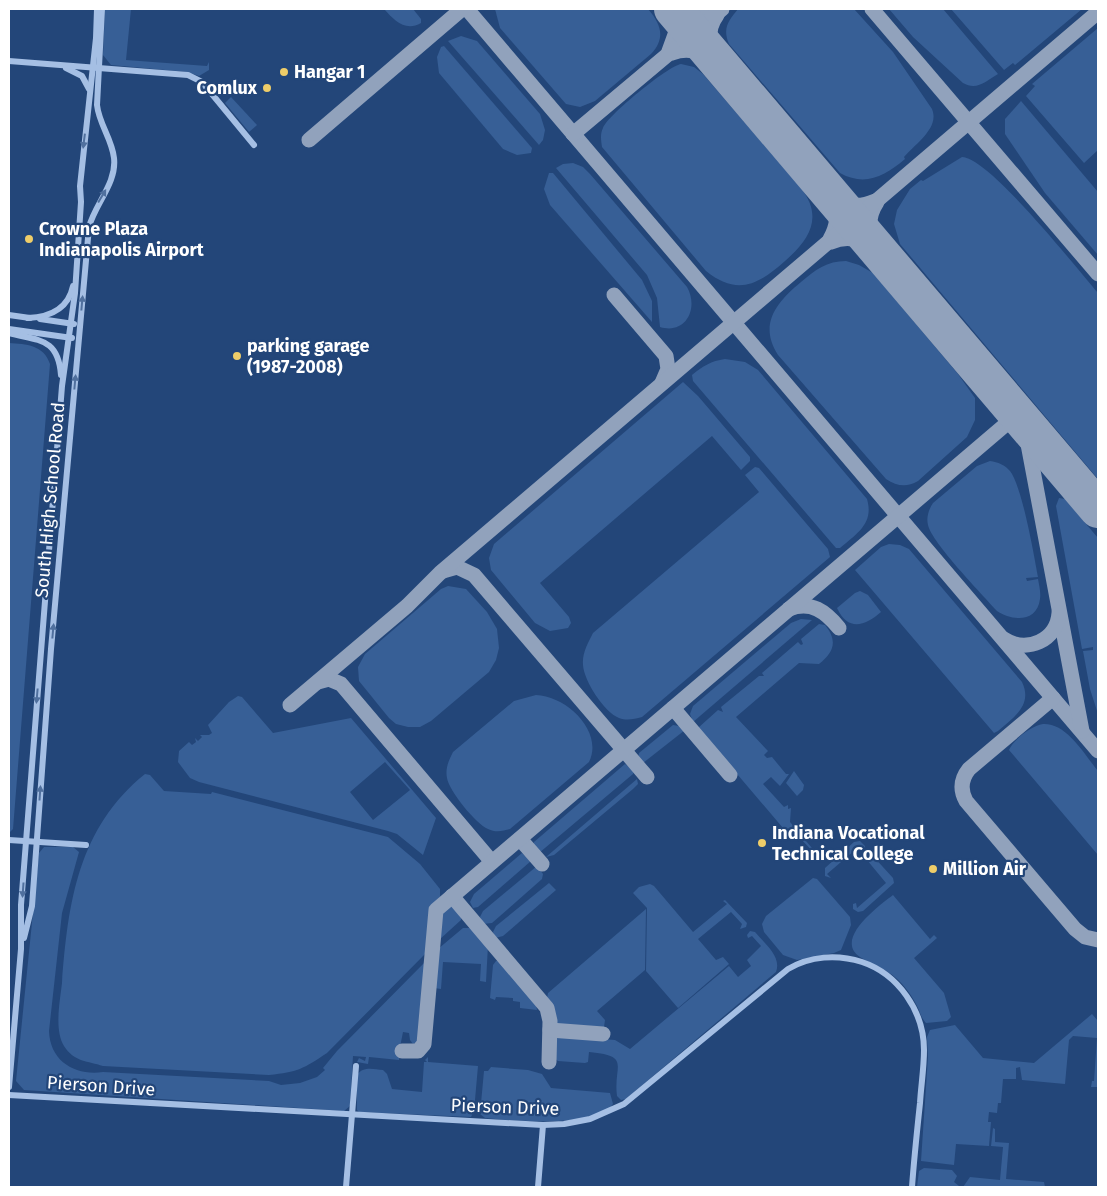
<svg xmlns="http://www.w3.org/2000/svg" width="1107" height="1196" viewBox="0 0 1107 1196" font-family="'Fira Sans',sans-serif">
  <rect width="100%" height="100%" fill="#234679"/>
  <g fill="#375f96" fill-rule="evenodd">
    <path d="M105,9H131L126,60L207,66L209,62V70L199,76L187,72L111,65L103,55Z"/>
    <path d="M384,9H413L421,19V23C405,32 394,20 384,9Z"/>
    <path d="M495,9H648C661,24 666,38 651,54L595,101L580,107L566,104L500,28Z"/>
    <path d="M738,9H854L893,52L932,109C940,128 915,144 904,157L905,159C885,176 865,187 840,173L729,44C722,28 729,20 738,9Z"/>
    <path d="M889,9H943L998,74C986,81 977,91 963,83L913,37Z"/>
    <path d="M951,9H1082L1015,65L1013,63L1004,70Z"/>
    <path d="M1098,28V150L1084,163L1026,96L1035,86L1032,84Z"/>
    <path d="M461,36L477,41L540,114L545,130L543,140L539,145L448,41Z"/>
    <path d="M444,46L532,148L531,153L517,155L503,149L439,73L437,57L441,47Z"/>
    <path d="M681,64L694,67L703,74L801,188C824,218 809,240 785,261C758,285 737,296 706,271L602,147C601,140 600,134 603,128C608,115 668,66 681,64Z"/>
    <path d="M231,97L257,125L249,132L225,103Z"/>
    <path d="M1021,101L1098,192V255L1045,193L1005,134V119Z"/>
    <path d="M962,157C989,157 1077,269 1098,293V479L900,244L894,224L897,210L910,189L921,180L923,181Z"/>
    <path d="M573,163L583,167L590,174L687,287C699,308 686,335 660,327L657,298L647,275L556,168L563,164Z"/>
    <path d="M549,173H553L642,280L652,301V322L550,205L544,189Z"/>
    <path d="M846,261L859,265L873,273L958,374L975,398V420L967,437L918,481C906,488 897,486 886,479L778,355C758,324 777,302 801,282C815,270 827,261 846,261Z"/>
    <path d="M9,343C26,344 44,345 50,364L13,829L9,833Z"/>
    <path d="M725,359L745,362L758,370L867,499C874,523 858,533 840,548H836L693,381L692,375C703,366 711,361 725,359Z"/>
    <path d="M683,382L698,396L750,457V461L741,470L712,436L540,583L569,617L571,623L568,628L550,631L535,623L491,570L489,558L494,544Z"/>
    <path d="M990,461C998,462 1005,465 1010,471C1022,486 1034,555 1038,577L1026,578L1027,581L1038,579C1039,585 1041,592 1040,599C1037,623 1012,621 997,611C982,594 932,543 928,525C926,517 929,509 933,503L977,466Z"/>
    <path d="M755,467L759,468L828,549L830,557L642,717C634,719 627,721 619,718C604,712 584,681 583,665C582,653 588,643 593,633L759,492L745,475Z"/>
    <path d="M1059,498L1065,499L1098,538V714L1090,689L1083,651L1093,650V647L1082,649L1056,506Z"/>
    <path d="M889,544L900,545L909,549L1022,682C1033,705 1014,717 998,731L994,733L855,570L881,547Z"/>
    <path d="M448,586L466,589L487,612L497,629L499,648L496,660L489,672L431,721L420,727H408L396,724L389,718L359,681L358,667L365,654L441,589Z"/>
    <path d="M860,591L868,595L881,612C865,626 848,632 837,608L855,593Z"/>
    <path d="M801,619L812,620L693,722L690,714L693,706L791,623Z"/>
    <path d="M819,624L825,625C838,641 834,652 819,664L799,663L736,717L768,751L764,755L767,758L772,757L786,774H789L780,786L771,777L763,784L784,807L788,805V809L791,808L790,822L817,854L821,851V856L819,858L799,837L794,841L698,728L718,710L723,712L721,707L759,676H764L762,673L798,642L801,645L803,644L801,639Z"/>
    <path d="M536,695C567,696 604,732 589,762L510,829C503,831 496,833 488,829C476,824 449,791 447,778C445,768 449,760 453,752L514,701Z"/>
    <path d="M238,696L242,697L273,733L351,718L436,818L423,855L397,834L388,831L199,782L190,778L178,762L179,751L189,742L192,745L196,742L195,738L198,741L202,737L200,735H209L212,733L208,725L229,702ZM385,762L410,790L373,820L350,792Z"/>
    <path d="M1043,724C1067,723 1084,754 1098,771V855L1009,750C1014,739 1031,726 1043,724Z"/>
    <path d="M673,725L679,726L685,730L643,763L638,758L639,753Z"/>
    <path d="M625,764L634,771L633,774L539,853L533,846L534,842Z"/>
    <path d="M794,771L804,785L803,790L797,796L786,783Z"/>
    <path d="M145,774L150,775L164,791L211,794L212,792L388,837L420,864L440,889V897L433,906L431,915L428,951L327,1053C303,1069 298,1072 269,1075L103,1066C88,1061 74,1062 64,1046C54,1030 60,1001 62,983C68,903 78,828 145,774Z"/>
    <path d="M637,779L638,784L633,789L554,855L546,857Z"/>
    <path d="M860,841L865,846V849L855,850L827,874L831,878L825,876V868L854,842Z"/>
    <path d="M44,847H73L79,852L62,913L49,1031C50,1062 76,1076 103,1072L269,1081L281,1085L300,1083L317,1077L325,1070L323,1068L337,1051L427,960L420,1041L413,1044L410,1040L409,1033L403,1032L400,1047L397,1048L400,1050L399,1060L369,1057L368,1064L357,1062L359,1058L365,1061L366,1057L353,1056L350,1106L344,1111L24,1090L16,1081L39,853Z"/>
    <path d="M522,853L531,861L478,907L473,908L470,902L474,894Z"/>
    <path d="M872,855L893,878L894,883L863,911L858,912L853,909V904L856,903L857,908L886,883L867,860Z"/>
    <path d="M537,866L543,874L542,879L492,923L483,924L480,917L483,911Z"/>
    <path d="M813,878L817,879L850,917L851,925L841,950L834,953L797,960L783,955L764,932L762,924L766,916Z"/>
    <path d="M549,883L556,890L503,936L495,938L493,932L496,926Z"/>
    <path d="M650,884L654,886L693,932L727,904L723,901L725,900L747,923L746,927L740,929L742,924L731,912L698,939L716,960L723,957L729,964L678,1008L646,971L647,908L633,893L639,887Z"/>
    <path d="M893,895L930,939L934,935L937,938L914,958L944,993L951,1017L947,1021L926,1023C921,1018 920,1012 917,1006C912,996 905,986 896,978C885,968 872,965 860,957C833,939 880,905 893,895Z"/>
    <path d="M451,906L461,912V920L439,940C440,929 437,910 451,906Z"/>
    <path d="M646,909L645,970L597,1011L605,1020L604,1027L557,1024L553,1009L547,998L548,993Z"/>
    <path d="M463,928H472L488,945L486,982L480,981L481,964L443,962L441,989L434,988L438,949Z"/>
    <path d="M750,931L755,932C764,943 782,956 776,972L626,1099L621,1100L617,1096C613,1065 632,1056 589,1052L588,1062L585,1063L558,1061L554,1058L555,1040L560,1036L615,1040L630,1049L729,966L738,977L751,966L747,960L761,946L752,936L748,938L747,935Z"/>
    <path d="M501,960L535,1000L537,1010L520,1008V1002L513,1001V998L496,997L495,1000L490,998L493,965L496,961Z"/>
    <path d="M1092,1014L1098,1021V1087H1091L1092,1081H1094L1097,1038L1073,1036L1069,1040L1065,1084L1022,1080L1020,1067L1016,1068V1079H1003L1001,1103H998L997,1113L989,1112L988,1122H991L989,1146L956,1144L954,1165L921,1161L928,1057L927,1037L930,1030L955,1025L983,1058L1034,1063Z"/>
    <path d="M428,1057V1062L478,1066L474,1111L471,1117L359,1112L357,1110V1075C363,1066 373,1069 383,1070L387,1074L392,1089L422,1092L424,1062H427L425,1060Z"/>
    <path d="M491,1067L528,1070L542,1074L551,1088L610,1093L613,1104C597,1128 511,1121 485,1118L480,1114L484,1071H488Z"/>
    <path d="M993,1128L995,1129V1142L1009,1143L1006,1179L1044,1182L1045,1187H963L970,1177L1000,1180L1003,1147L991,1146Z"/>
    <path d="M924,1168L952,1170L957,1176L954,1182L959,1186L917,1187L919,1171Z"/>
  </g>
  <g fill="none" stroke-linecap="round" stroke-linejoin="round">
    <g stroke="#91a2bc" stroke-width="15">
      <path d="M467,9L1098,751"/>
      <path d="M675,9C687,18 702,19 716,13"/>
      <path d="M872,9L1098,274"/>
      <path d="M717,15C706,30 708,48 720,62"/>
      <path d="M669,51L677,29L670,9"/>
      <path d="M672,53C708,39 730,79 750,102"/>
      <path d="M573,134L722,9"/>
      <path d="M309,140L462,9"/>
      <path d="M797,157C818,182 851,204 830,239"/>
      <path d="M831,193C842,207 859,208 875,201"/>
      <path d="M877,202C867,217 867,236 879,250"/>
      <path d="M831,242C868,226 890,266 911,291"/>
      <path d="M614,295L666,356L668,369L662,383"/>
      <path d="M971,361L1011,409L1028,444L1082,731"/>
      <path d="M443,571L457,567L474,575L647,777"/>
      <path d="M789,609C811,600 826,612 839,628"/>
      <path d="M1004,639C1027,654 1057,640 1059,613"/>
      <path d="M318,682L329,679L341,684L492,862"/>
      <path d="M1053,698L969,769C961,779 960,790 966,801L1075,929L1085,937L1098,940"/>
      <path d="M290,705L407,606L440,573L1098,12"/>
      <path d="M673,708L730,775"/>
      <path d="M520,839L542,864"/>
      <path d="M452,896L547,1008L550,1021L549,1062"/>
      <path d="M550,1030L603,1034"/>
      <path d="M402,1051H418L424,1044L436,910L1018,414"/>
    </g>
    <path stroke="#91a2bc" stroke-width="38" d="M673,9L1098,509"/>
    <g stroke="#a5bfe4" stroke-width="6">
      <path d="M9,61L188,75L202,82L254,145"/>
      <path d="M66,68L82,76L89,89"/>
      <path d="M9,315L30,318"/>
      <path d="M28,318C49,317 68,310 73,286"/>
      <path d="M40,319L74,324"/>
      <path d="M9,329L72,338"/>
      <path d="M9,333C38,341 58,337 61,375"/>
      <path d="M9,840L86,845"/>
      <path d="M24,938L32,906L51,649L89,227C95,204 117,183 114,158C112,139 99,124 97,105L102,9"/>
      <path d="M9,1087L21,949V905L62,386L75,293L81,202L80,186L96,38L97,9"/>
      <path d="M9,1095L543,1125L564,1124L590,1119L624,1104L788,969C810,956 837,954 862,962C898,974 924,1011 924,1050C924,1068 921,1086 920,1103C917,1131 914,1159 912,1187"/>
      <path d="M346,1187L356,1066"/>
      <path d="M538,1187L543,1125"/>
    </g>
  </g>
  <defs><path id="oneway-solid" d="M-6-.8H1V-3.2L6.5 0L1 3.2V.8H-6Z" transform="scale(1.25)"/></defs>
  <g fill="#50709e">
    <use href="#oneway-solid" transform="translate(84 141) rotate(97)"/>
    <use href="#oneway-solid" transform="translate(102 196) rotate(-59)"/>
    <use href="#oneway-solid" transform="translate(82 303) rotate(-85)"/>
    <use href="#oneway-solid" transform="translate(75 382) rotate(-85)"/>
    <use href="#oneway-solid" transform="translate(53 631) rotate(-85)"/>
    <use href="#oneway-solid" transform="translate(37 696) rotate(95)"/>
    <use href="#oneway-solid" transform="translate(40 793) rotate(-86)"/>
    <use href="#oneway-solid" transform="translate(23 890) rotate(94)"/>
  </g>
  <g fill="#eecd69" stroke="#234679" stroke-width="2">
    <circle cx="284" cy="72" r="5"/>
    <circle cx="267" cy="88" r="5"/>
    <circle cx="29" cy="239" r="5"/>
    <circle cx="237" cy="356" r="5"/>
    <circle cx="762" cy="843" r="5"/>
    <circle cx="933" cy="869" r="5"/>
  </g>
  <g text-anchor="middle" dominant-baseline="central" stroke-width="4.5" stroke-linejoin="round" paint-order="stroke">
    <g font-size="18" font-weight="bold" fill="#fff" stroke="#234679" text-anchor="start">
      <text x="294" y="72">Hangar 1</text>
      <text x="257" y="88" text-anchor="end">Comlux</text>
      <text x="39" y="229">Crowne Plaza<tspan x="39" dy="21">Indianapolis Airport</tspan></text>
      <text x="247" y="346">parking garage<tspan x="247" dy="21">(1987-2008)</tspan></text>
      <text x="772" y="833">Indiana Vocational<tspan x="772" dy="21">Technical College</tspan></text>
      <text x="943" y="869">Million Air</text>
    </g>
    <g font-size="18" fill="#fff" stroke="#234679">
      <text transform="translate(50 500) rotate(-85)">South High School Road</text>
      <text transform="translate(101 1086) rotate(4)">Pierson Drive</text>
      <text transform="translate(505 1107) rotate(2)">Pierson Drive</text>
    </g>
  </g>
  <rect width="1107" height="1196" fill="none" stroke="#ffffff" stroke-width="20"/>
</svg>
